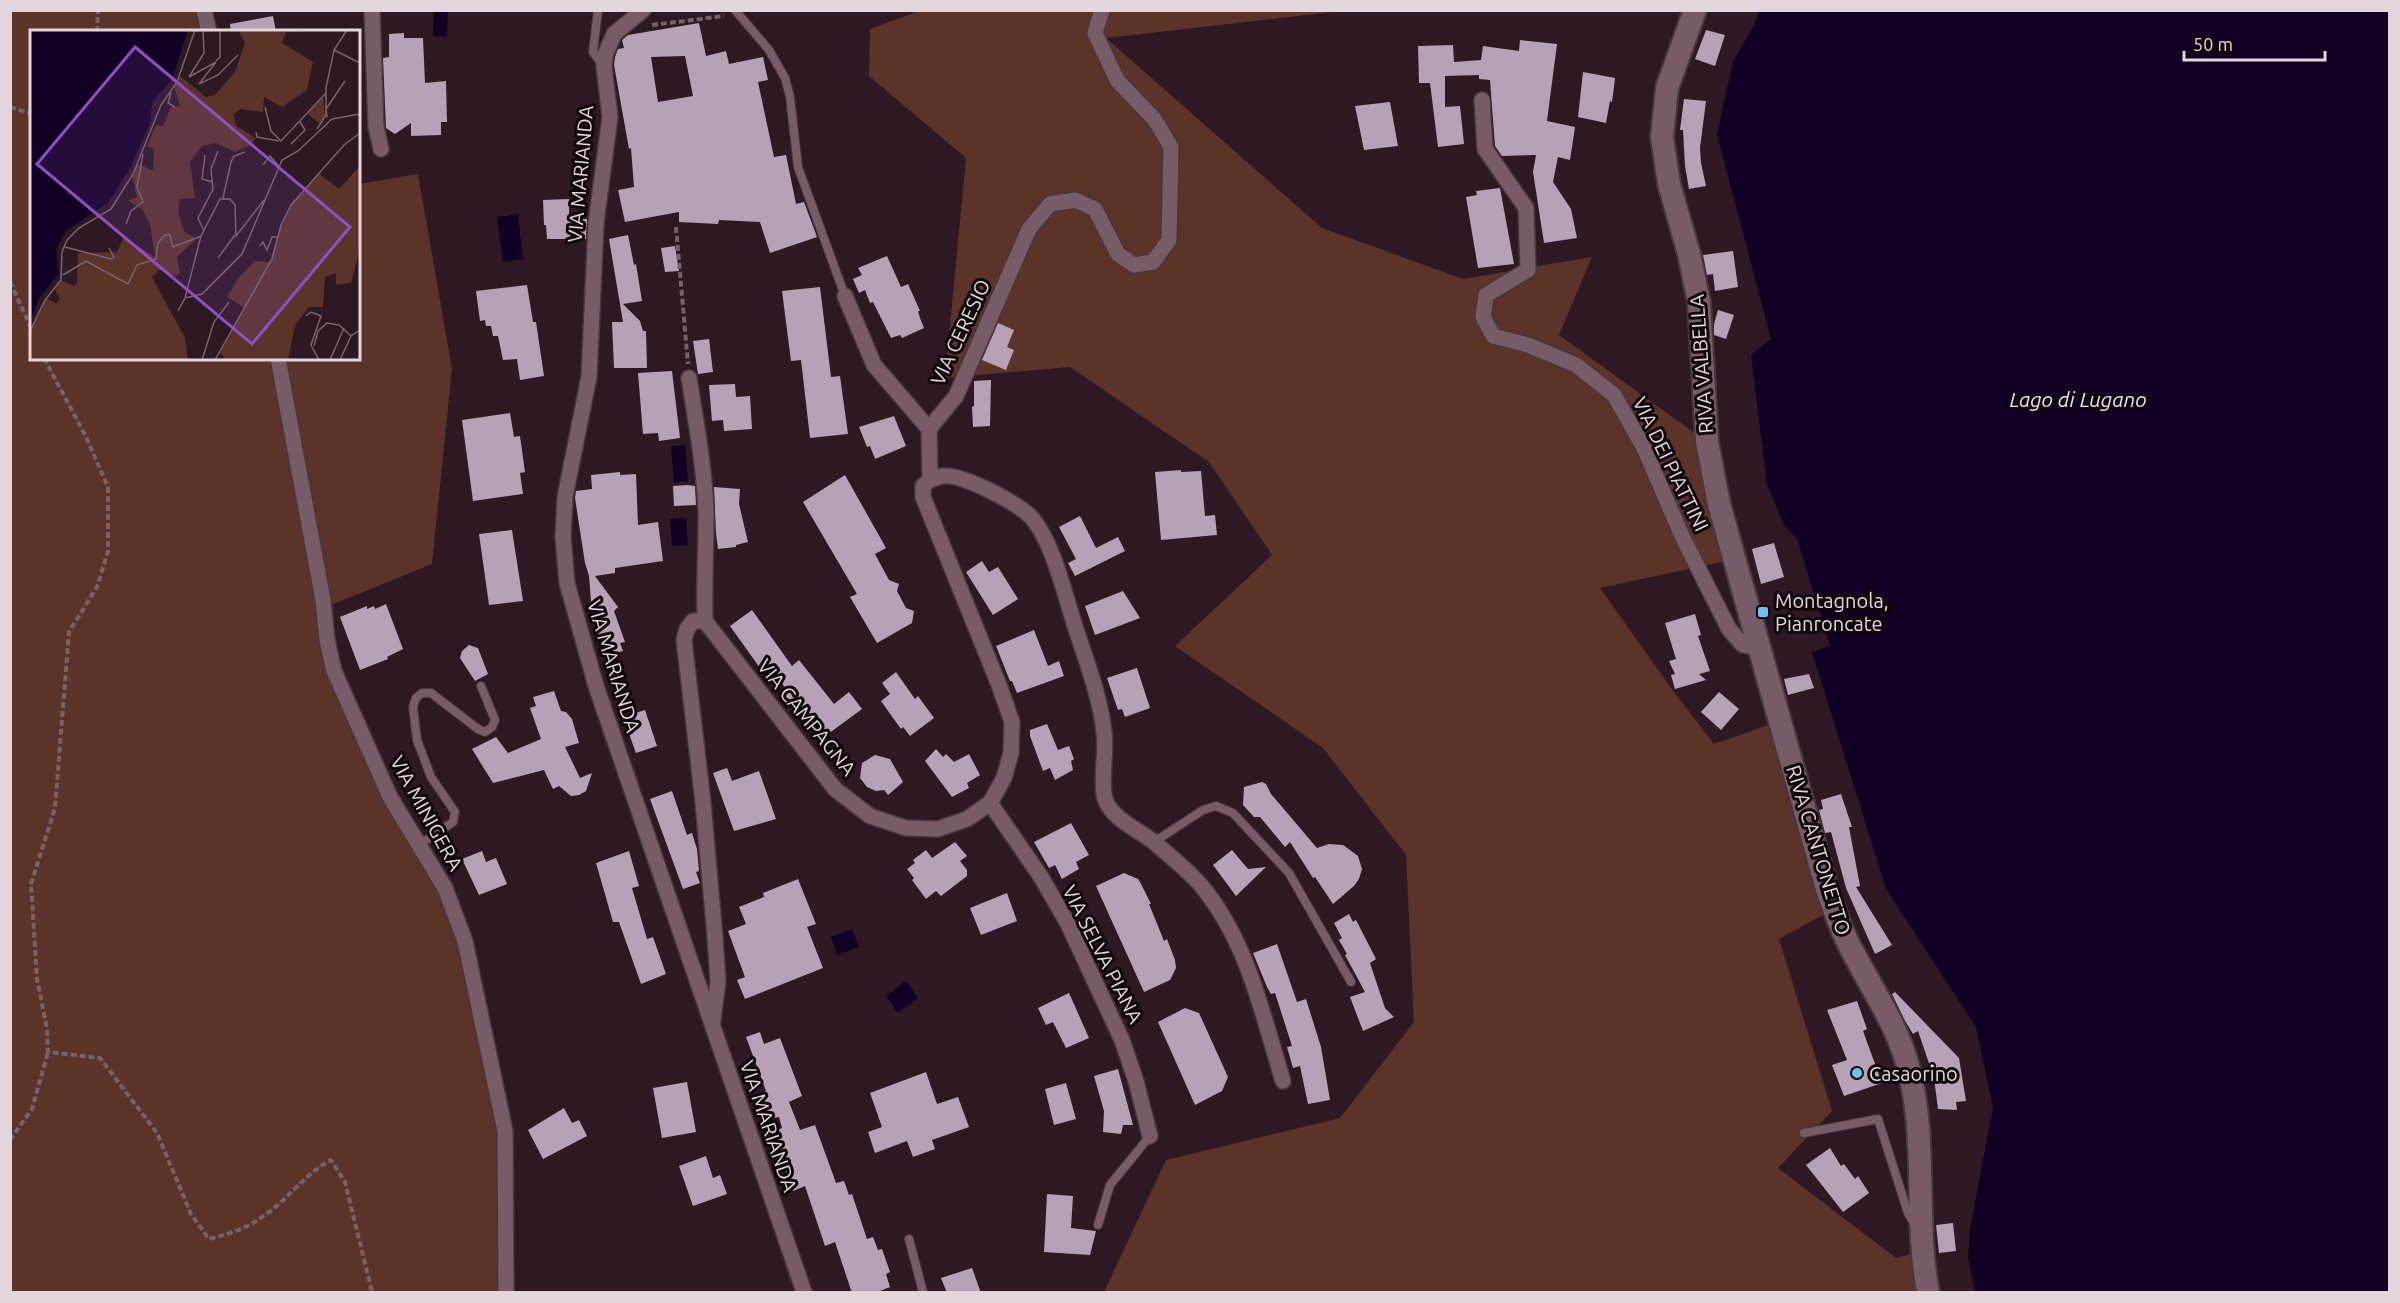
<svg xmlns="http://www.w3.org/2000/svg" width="2400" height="1303" viewBox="0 0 2400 1303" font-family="Ubuntu,sans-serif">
  <rect width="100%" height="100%" fill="#2e1823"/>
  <g fill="#5b3329">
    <path d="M10,11H204L209,31L32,32V358H358L359,184L418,174L452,369L432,564L331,605L327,640L390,797L445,888L505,1131L506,1292H11Z"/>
    <path d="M919,11H1341L1106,38L1322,228L1463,279L1592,257L1559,335L1707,442L1735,559L1600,588L1671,688L1714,744L1780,721L1834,909L1779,939L1832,1111L1778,1168L1896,1258L1923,1251L1928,1292H1104L1166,1160L1340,1118L1414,1022L1406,855L1323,748L1175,646L1272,555L1209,462L1070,367L945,378L966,158L869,76L870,29Z"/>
  </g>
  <g fill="#120024">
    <path d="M434,11H448L447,37L433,36Z"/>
    <path d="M1759,11H2389V1292H1975L1968,1257L1970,1229L1993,1108L1976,1027L1886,889L1812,652L1830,646L1797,539L1784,525L1767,485L1751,355L1771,339L1717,134L1733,62L1754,25Z"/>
    <path d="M518,214L523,259L503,262L497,217Z"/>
    <path d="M685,445L688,481L674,483L671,446Z"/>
    <path d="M686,518L688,545L672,546L670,519Z"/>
    <path d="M852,929L859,947L837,955L831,937Z"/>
    <path d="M906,981L918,998L898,1013L886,996Z"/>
  </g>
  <g fill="#b7a1b6" fill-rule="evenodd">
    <path d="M273,16L276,32H231L230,24Z"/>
    <path d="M699,23L706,56L726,51L729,64L763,57L768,80L758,82L774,157L786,155L796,204L804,202L817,237L770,253L760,222L719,220L718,224L679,222V212L625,222L618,190L634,187L631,148L629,149L614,65L615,57L618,49L624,48L622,40L628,35ZM685,56L693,96L658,102L651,57Z"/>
    <path d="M1706,30L1725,35L1715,66L1695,59Z"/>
    <path d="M404,33V38H423L425,83L446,81L447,122H441V135L411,136V123L395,134L386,128L383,58L389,57V34Z"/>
    <path d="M1520,40L1557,44L1547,121L1575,127L1570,160L1558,157L1553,182L1571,209L1577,238L1544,243L1533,172L1536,155L1502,156L1495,146L1490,80L1479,79V75L1445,76V107L1460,106L1464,144L1438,147L1430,83H1419L1418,46L1453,45L1454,62L1481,60L1483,46L1519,51Z"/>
    <path d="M1583,72L1615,78L1612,102L1610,101L1606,123L1578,117Z"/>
    <path d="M1684,99L1706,101L1700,148L1701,163L1706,186L1689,189L1685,166L1683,130H1680Z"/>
    <path d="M1390,102L1398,146L1364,150L1355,106Z"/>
    <path d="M1500,188L1514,264L1478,268L1466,197L1477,195L1476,191Z"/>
    <path d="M569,199V219H587L586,239H547L546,225H544L543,200Z"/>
    <path d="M628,235L634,265L636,264L642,301L623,304L640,321L643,331H646L647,368H614L612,322H623L609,239Z"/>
    <path d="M675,246L679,271L665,272L661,248Z"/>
    <path d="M1733,251L1738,287L1715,291L1713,274L1707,275L1703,255Z"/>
    <path d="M887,256L901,287L908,284L920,311H918L920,318L924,328L902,338L900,335L891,338L873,302L870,303L865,290L859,293L853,279L862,275L858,268Z"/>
    <path d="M527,285L533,322H536L544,376L520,380L517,359L503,360L498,336H493L491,326H486L485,320L480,321L476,291Z"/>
    <path d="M820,287L831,377L840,376L848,434L810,438L801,360L791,361L782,291Z"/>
    <path d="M1718,310L1734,315L1726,339L1714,335V324Z"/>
    <path d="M998,323L1014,330L1007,347L1014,350L1006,370L982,360Z"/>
    <path d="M709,339L713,372L698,374L693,341Z"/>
    <path d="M672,371L680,438L659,441L658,433L643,434L638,373Z"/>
    <path d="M991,380L990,426L973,427L972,407L974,406V381Z"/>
    <path d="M735,384L736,397L750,396L752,429L724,431L723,420L712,421L709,385Z"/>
    <path d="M510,413L514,437L520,436L525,472L520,473L523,494L473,501L462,420Z"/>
    <path d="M894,416L906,446L875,459L870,446L867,447L859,427Z"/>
    <path d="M1181,470V472L1201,471L1205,516L1215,515L1217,535L1161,540L1155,472Z"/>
    <path d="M620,472V475L636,474L638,525L658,522L663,561L615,568V573L595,576L618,607L614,611L625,642L620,643L623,651L605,656L589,603L591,602L589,576L585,563L575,498L576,491L592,489L591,475Z"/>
    <path d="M845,475L886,548L875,554L889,580L899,584L897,591L906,608L914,611L912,623L877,643L850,597L857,594L803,502Z"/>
    <path d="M688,485L695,486L696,505L674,506L673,486Z"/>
    <path d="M714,487L740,489L739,504L748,542L736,545V547L718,549L716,533Z"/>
    <path d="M1080,516L1096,548L1118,537L1125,551L1075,576L1068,563L1076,559L1059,527Z"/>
    <path d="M512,530L523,601L489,605L479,534Z"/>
    <path d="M1774,543L1784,577L1761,584L1752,549Z"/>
    <path d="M982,561L989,572L998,567L1018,599L993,615L966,572Z"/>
    <path d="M1123,591L1140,618L1095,635L1085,606Z"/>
    <path d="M386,604L403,649L387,657L388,659L360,670L340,617L367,606V609L374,606L375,609Z"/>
    <path d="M752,610L792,666L799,660L834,704L849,692L862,709L824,737L802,708L797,712L783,695L788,691L766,664L760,668L730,626Z"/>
    <path d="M1695,614L1701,635L1698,636L1710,671L1699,674L1706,680L1675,689L1671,675L1675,674L1669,661L1676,659L1665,623Z"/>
    <path d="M1034,630L1048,666L1059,661L1064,676L1017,693L1012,681H1010L996,646Z"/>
    <path d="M469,645L478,648L488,674L475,681L460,658L462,651Z"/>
    <path d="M1137,668L1150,708L1125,717L1122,709L1118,710L1107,678Z"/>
    <path d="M896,672L915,699L918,696L934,718L910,736L903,727L901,729L881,701L890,694L882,683Z"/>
    <path d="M1809,674L1814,688L1788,695L1784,679Z"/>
    <path d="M554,691L561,711L566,712L572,719L579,743L565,747L580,778L592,773L586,791L579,795L571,796L559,786L553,789L544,770L493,783L472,749L496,737L508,753L541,739L530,708L536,706L533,697Z"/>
    <path d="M1719,692L1739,709L1721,730L1701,712Z"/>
    <path d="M645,710L657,746L636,753L623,717Z"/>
    <path d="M1047,724L1058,750L1069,746L1074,759L1071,761L1073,770L1055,780L1050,768L1043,771L1030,736V730Z"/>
    <path d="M936,749L943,757L946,754L954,762L969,754L980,775L967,783L969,788L952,797L925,761Z"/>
    <path d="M875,755L890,759L903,782L888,795L884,790L876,791L867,787L860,778L862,763Z"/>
    <path d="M727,768L732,781L759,771L776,819L734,831L713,773Z"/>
    <path d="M1262,782L1266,784L1271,794L1317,848L1329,844L1343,845L1358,856L1362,869L1359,879L1354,886L1333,904L1315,877L1313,878L1290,842L1285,847L1260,817H1254L1243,805L1244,787Z"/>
    <path d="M672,791L687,835L692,833L697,849L699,871L696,872L700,883L683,889L650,799Z"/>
    <path d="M1841,794L1852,827H1849L1860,886L1856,887L1892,945L1875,954L1846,888L1831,832L1825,833L1819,810L1823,809L1821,800Z"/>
    <path d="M1071,823L1089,855L1076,862L1079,869L1062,879L1055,865L1049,868L1034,842Z"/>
    <path d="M955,842L967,856L960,861L967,870V876L941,896L936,891L926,899L912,880L914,878L907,869L915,863L913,860L926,850L932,858Z"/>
    <path d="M1232,850L1248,869L1266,867L1236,896L1213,865Z"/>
    <path d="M482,851L486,862L496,858L507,884L479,895L462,859Z"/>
    <path d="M629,851L639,886L632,888L647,939L653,937L666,974L641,984L619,922H613L596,863Z"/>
    <path d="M1124,873L1138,879L1140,882L1151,904H1149L1164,941L1167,939L1175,960L1176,968L1170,980L1144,992L1096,886Z"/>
    <path d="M798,879L816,924L807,927L823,968L745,999L737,980L745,977L728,931L746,924L739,907L764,897L763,893Z"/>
    <path d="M1007,893L1017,921L981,935L970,908Z"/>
    <path d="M1349,914L1353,922L1356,920L1376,959L1370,963L1385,1008L1394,1017L1363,1031L1350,997L1365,992L1345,955L1347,954L1339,940L1342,938L1334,923Z"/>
    <path d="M1277,944L1297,1002L1306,999L1321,1047L1330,1100L1308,1104L1300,1066L1293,1068L1287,1047L1292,1046L1275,993L1271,994L1267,987L1253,953Z"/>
    <path d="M1895,992L1959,1058L1966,1101L1956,1102L1957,1110L1938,1109L1934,1078L1918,1031L1913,1034L1904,1019L1892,994Z"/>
    <path d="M1069,993L1089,1038L1066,1048L1053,1022L1046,1025L1038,1008Z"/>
    <path d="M1857,1001L1867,1029L1863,1031L1882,1083L1844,1096L1832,1065L1847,1060L1827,1010Z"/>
    <path d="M1185,1008L1199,1013L1228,1077L1222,1091L1195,1105L1158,1022Z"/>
    <path d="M760,1032L764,1044L780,1038L802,1096L789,1102L800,1130L815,1125L836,1183L844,1181L849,1195L852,1194L867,1239L873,1237L878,1250L882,1249L890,1272L886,1274L890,1287L875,1293H852L835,1242L825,1246L805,1186L793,1191L772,1132L782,1128L779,1117L767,1119L758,1094L766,1091L746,1037Z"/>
    <path d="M1118,1069L1133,1125H1123L1121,1134L1103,1132L1104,1111L1094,1076Z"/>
    <path d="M926,1072L937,1104L958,1097L969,1127L932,1140L935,1149L913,1157L907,1141L875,1153L868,1132L882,1127L870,1093Z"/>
    <path d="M687,1082L696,1132L662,1138L653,1088Z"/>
    <path d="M1066,1083L1076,1119L1054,1125L1045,1089Z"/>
    <path d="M564,1108L572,1123L579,1120L587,1136L543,1159L528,1130Z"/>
    <path d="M1830,1148L1841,1166L1844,1164L1855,1179L1858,1176L1869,1193L1843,1212L1806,1165Z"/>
    <path d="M706,1156L713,1178L720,1175L727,1194L693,1206L679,1166Z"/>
    <path d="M1047,1194L1073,1196L1071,1228L1096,1231L1090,1255L1044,1252Z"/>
    <path d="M1953,1223L1956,1251L1939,1253L1936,1225Z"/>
    <path d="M972,1268L981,1293H947L941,1278Z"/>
  </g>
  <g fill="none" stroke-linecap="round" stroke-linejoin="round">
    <g stroke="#47363e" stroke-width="10">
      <g id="lane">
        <path d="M598,10L593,52L603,66"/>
        <path d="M735,10L769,50L785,78L790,97L798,167L845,296"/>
        <path d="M1154,842L1203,810L1216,806L1233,813L1289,873L1351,982"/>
        <path d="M419,845L453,822L455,812L431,777L417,740L413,707L416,698L422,693H431L478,729L485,732L492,727L495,720L481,686"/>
        <path d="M1804,1133L1878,1119L1908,1213L1914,1223"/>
        <path d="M1098,1225L1110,1185L1150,1136"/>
        <path d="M909,1239L923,1292"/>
      </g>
    </g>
    <g stroke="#47363e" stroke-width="18">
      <g id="street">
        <path d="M204,10L209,32"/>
        <path d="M372,10L376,127L381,149"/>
        <path d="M643,10L614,34L605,55L604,67L610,117L596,223L589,377L565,497L563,537L567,583L596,686L804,1292"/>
        <path d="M1482,100L1485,149L1526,208L1528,270L1486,295L1483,317L1493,336L1528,345L1576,365L1614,395L1644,448L1682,536L1729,629L1743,645L1759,648"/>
        <path d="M845,296L874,365L929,429L956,396L1029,229L1050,204L1075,200L1095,209L1118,254L1134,265L1153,262L1169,240L1171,147L1155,120L1117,80L1095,33L1102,10"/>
        <path d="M278,358L323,600L327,640L334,671L390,797L445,888L465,941L505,1131L506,1292"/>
        <path d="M689,378C696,423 705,469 706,515C706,550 704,585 705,621"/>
        <path d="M930,480C934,479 939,476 943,476C963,474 1018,503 1032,518C1053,543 1064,592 1074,623C1085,658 1100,695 1104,732C1107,751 1100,782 1105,799C1112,820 1140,830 1155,843C1170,856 1186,869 1199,883C1247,939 1262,1013 1283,1081"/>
        <path d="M990,803L1041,877L1068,924L1122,1040L1136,1081L1150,1136"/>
        <path d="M713,1020L718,981L715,937L703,802L684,640L687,629L693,621H705L835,789L870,816L906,828L938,829L967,819L990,803L1004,778L1011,753L1012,722L999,685L923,497V486L930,480L929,429"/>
      </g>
    </g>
    <g stroke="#47363e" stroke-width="26">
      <path id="secondary" d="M1695,10L1667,88L1662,137L1669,184L1689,254L1699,302L1707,442L1719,504L1827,889C1835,912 1843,935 1855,956C1874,992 1897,1026 1908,1066C1928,1140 1914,1218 1928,1292"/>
    </g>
    <g stroke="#74616a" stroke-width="4" stroke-dasharray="6 3" stroke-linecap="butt">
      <path d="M652,25L724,16"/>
      <path d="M97,32L98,10"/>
      <path d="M10,107L32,114"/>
      <path d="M676,227L688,364"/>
      <path d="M10,282L32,330"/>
      <path d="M44,358L86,437L108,487V551L97,587L69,632L55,808L31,884L37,979L47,1029L48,1052L100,1058L157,1133L191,1214L209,1239C229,1234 248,1228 265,1215C290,1198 303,1175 331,1160L345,1182L372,1292"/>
      <path d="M10,1140L32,1109L48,1052"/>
    </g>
    <use href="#lane" stroke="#775c68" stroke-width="8"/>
    <use href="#street" stroke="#775c68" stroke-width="15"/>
    <use href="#secondary" stroke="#775c68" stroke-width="22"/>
  </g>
  <g fill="#70c1f4" stroke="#10070b" stroke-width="2">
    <rect x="1757" y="606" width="12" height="12" rx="3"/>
    <circle cx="1857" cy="1073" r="6"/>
  </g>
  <g text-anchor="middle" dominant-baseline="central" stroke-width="6" stroke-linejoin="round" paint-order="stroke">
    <g font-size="20" fill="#e5d5dc" stroke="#10070b">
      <text transform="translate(580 174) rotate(-85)">VIA MARIANDA</text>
      <text transform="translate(960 332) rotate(-65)">VIA CERESIO</text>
      <text transform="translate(1701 364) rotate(-94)">RIVA VALBELLA</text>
      <text transform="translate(1671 464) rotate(64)">VIA DEI PIATTINI</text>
      <text transform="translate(614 666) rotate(73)">VIA MARIANDA</text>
      <text transform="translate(807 717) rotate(51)">VIA CAMPAGNA</text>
      <text transform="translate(427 813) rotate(61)">VIA MINIGERA</text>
      <text transform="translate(1819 850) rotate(73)">RIVA CANTONETTO</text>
      <text transform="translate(1103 954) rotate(63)">VIA SELVA PIANA</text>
      <text transform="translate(769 1126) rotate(71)">VIA MARIANDA</text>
    </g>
    <g font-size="20" fill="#e5d5dc" stroke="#10070b" text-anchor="start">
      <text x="1775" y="600">Montagnola,<tspan x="1775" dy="23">Pianroncate</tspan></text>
      <text x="1869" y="1073">Casaorino</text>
    </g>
    <g font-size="21" font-style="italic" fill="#eadcfc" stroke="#10070b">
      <text x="2078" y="399">Lago di Lugano</text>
    </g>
  </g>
  <g transform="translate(30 30)">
    <rect width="330" height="330" fill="#2e1823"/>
    <path d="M208,0H293L256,2L252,13L283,32L277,60L252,77L234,67L233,82L210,79L203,85L207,96L226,108L221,115L205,122L186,113L172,116L160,132L165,168L150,169L148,182L154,201L166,209L147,227L150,242L146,246L129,240L122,247L155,308L158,330H1L0,301L16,268L26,274L30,269L25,259L31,250L44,256L47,253L48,223L87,222L94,207L125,227L120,194L112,179L98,171L107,167L102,146L108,134L123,141L124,119L117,116L126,95L133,96L141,77L150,76L144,57L150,46L176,67L185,65L205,42L215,13ZM293,66L295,85L290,94L278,84ZM330,136V218L321,253L306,255V243L295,247L293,277H279L265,295L258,330H196L190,323L215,278L197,267L209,247L225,231L240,232L249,201L261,175L288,143L309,159Z" fill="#5b3329"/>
    <path d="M0,0H158L142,49L122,73L120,93L100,138L78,173L36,201L26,219L29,244L9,268L0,293Z" fill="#120024"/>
    <path fill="none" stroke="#77646d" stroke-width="1.5" d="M173,0L174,23L159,47L186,32L169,54L188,45L208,25M304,20L330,33M186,31L190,27V0M141,63L138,73L145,77M235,77L241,101L251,111L296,63M297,87L296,79L315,51M287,99L296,85V58L304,20L317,0M226,102L227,107L249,111M261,114L275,100L270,92M175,125L172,149L182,152M233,135L240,126L248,135M193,168L201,132L204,126L215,122M96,194L101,181L113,172L107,157L113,124M174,201L168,188L183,159L181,139L188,121M171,206L190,169H200L205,175L206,206L234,170M230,216L233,212L237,220L242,207H248M35,217L81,229L84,227L79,218M188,228L205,205M33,245L56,231L98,254L107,235L126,229L128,213L135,205H140L143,217L171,206L155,268L148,281M155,268L172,264L212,224L252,130L268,121L302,89L330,84M276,286L281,282L291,286L281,315L289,330M0,301L15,270L31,250L32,222L37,210L49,198L81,179L103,144L131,75L147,52L165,0M284,316L288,301L297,293L309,295L321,306M172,330L184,292L199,272M185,330L242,229L251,195L261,175L314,115L330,103M300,330L314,298M310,330L321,306L330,300"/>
    <path fill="#904ec5" fill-opacity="0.15" stroke="#904ec5" stroke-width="3" d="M105,17L320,197L222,314L7,134Z"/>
    <rect width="330" height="330" fill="none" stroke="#e5d5dc" stroke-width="3"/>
  </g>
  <rect width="2400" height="1303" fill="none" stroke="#e5d5dc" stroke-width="24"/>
  <path d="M2184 51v9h141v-9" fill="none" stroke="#e5d5dc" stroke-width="3"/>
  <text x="2193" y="51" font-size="18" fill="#e5d5dc" stroke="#10070b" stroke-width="4.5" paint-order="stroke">50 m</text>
</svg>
